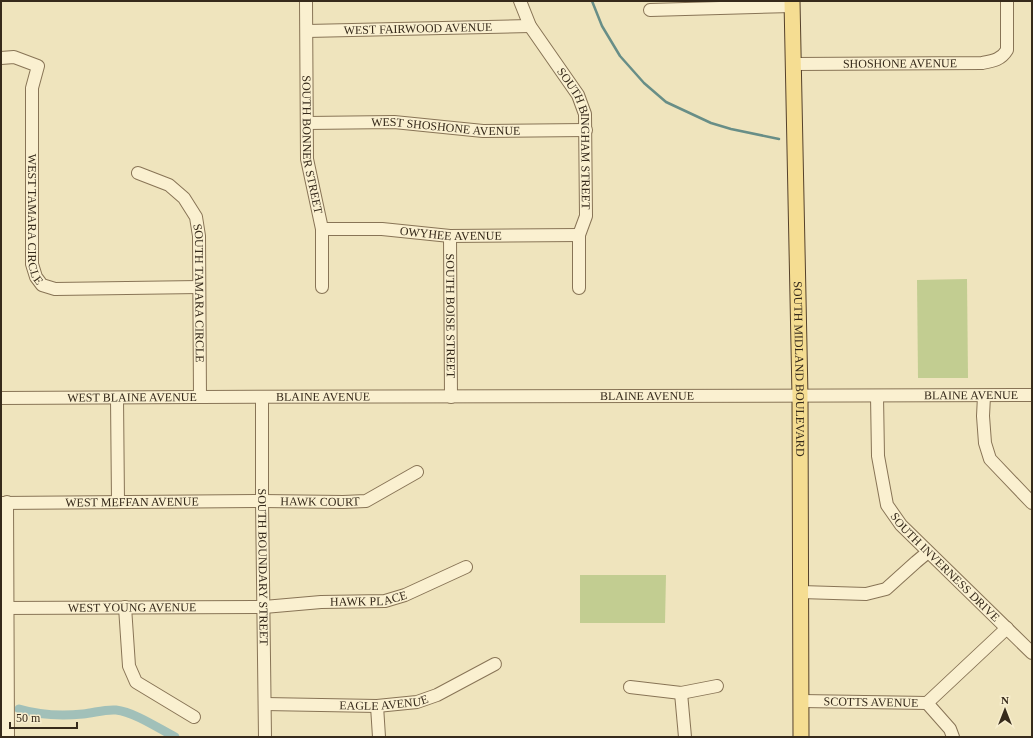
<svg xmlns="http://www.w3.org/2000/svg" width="1033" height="738" viewBox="0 0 1033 738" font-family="Georgia,serif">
  <rect width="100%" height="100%" fill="#efe4bd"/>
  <g fill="#c2cd91">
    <path d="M967,279L968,378H918L917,280Z"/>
    <path d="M580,575H666L665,623H580Z"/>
  </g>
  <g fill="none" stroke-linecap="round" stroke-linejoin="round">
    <path stroke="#688e87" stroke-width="2.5" d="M592,1L602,26L620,56L644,83L666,102L711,123L731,129L779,139"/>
    <path stroke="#a1c0b9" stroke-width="9" d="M19,709C39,715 62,716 83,714C94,713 105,709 116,710C134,712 158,728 175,737"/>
    <g stroke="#887456" stroke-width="14">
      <g id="minor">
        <path id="s1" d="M306,1L307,159L322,229V287"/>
        <path id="s2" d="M520,1L530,26L578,95L585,114L586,216L579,235V288"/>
        <path d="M650,10L792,6"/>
        <path id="s3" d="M307,31L530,26"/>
        <path id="s4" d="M1,58L14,57L38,66L32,88V264L36,277L42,285L55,289L199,287"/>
        <path id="s5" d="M794,64L982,63C993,61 1001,60 1007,50V1"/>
        <path id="s6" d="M307,123L394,122L483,131L586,130"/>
        <path id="s7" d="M138,173L169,185L184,198L196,217L199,236L200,397"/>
        <path id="s8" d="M322,229H382L450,236L579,235"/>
        <path id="s9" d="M450,236L451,397"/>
        <path id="s10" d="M877,396L878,456L887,505L901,525L1032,653"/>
        <path d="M984,396L983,416L985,443L990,459L1032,503"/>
        <path id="s11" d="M1,398L200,397L1032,395"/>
        <path d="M117,398L118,502"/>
        <path id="s12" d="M262,398V501L265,737"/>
        <path d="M7,502L8,737"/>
        <path id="s13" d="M1,503L262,501L343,502L366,501L417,472"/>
        <path d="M801,592L866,594L886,589L916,562L928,552"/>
        <path d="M125,607L129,666L136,682L194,717"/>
        <path id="s14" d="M1,608L264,607L321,602L385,601L405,595L466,567"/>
        <path d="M630,687L681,693L717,686"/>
        <path d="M681,693L685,737"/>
        <path id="s15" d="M802,701L927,703L1007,628"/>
        <path d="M927,703L950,729L953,737"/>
        <path id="s16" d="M265,704L377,706L417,702L437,695L495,664"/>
        <path d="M377,706L379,737"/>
      </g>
    </g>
    <g stroke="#55412b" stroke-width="17">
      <g id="major">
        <path id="s17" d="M792,1L800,396L801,737"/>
      </g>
    </g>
    <use href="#minor" stroke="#faf0d0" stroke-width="12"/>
    <use href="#major" stroke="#f5dd92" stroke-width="15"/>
  </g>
  <g text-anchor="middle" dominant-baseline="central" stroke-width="3" stroke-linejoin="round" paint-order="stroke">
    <g font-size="12" fill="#362a1b" stroke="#f7edcd">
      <text stroke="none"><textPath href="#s3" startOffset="111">WEST FAIRWOOD AVENUE</textPath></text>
      <text stroke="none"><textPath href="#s5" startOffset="106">SHOSHONE AVENUE</textPath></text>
      <text stroke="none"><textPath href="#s6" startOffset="139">WEST SHOSHONE AVENUE</textPath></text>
      <text stroke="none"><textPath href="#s2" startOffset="153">SOUTH BINGHAM STREET</textPath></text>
      <text stroke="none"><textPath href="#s1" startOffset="144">SOUTH BONNER STREET</textPath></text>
      <text stroke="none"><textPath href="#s4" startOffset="193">WEST TAMARA CIRCLE</textPath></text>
      <text stroke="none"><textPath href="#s8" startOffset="129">OWYHEE AVENUE</textPath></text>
      <text stroke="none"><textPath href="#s7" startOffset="152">SOUTH TAMARA CIRCLE</textPath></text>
      <text stroke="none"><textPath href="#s9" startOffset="80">SOUTH BOISE STREET</textPath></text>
      <text stroke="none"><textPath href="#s17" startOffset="368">SOUTH MIDLAND BOULEVARD</textPath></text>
      <text stroke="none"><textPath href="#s11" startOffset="970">BLAINE AVENUE</textPath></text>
      <text stroke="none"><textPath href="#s11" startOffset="322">BLAINE AVENUE</textPath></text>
      <text stroke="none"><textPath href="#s11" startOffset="646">BLAINE AVENUE</textPath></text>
      <text stroke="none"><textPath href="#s11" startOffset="131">WEST BLAINE AVENUE</textPath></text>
      <text stroke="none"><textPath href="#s13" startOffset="319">HAWK COURT</textPath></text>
      <text stroke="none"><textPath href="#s13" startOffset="131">WEST MEFFAN AVENUE</textPath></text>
      <text stroke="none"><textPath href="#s10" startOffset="195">SOUTH INVERNESS DRIVE</textPath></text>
      <text stroke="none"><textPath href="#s12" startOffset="169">SOUTH BOUNDARY STREET</textPath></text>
      <text stroke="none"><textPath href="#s14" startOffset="368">HAWK PLACE</textPath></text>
      <text stroke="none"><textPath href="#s14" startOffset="131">WEST YOUNG AVENUE</textPath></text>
      <text stroke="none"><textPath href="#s16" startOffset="119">EAGLE AVENUE</textPath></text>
      <text stroke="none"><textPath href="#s15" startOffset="69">SCOTTS AVENUE</textPath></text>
    </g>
  </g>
  <rect width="1033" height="738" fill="none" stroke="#362a1b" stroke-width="4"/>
  <g transform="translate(1005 710)" stroke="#f7edcd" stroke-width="3" paint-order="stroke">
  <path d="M0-3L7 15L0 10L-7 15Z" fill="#362a1b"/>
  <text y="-6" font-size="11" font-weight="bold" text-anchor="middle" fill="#362a1b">N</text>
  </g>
  <path d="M10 722v6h67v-6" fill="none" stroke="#362a1b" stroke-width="2"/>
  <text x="16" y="722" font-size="12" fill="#362a1b" stroke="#f7edcd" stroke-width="3" paint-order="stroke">50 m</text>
</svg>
